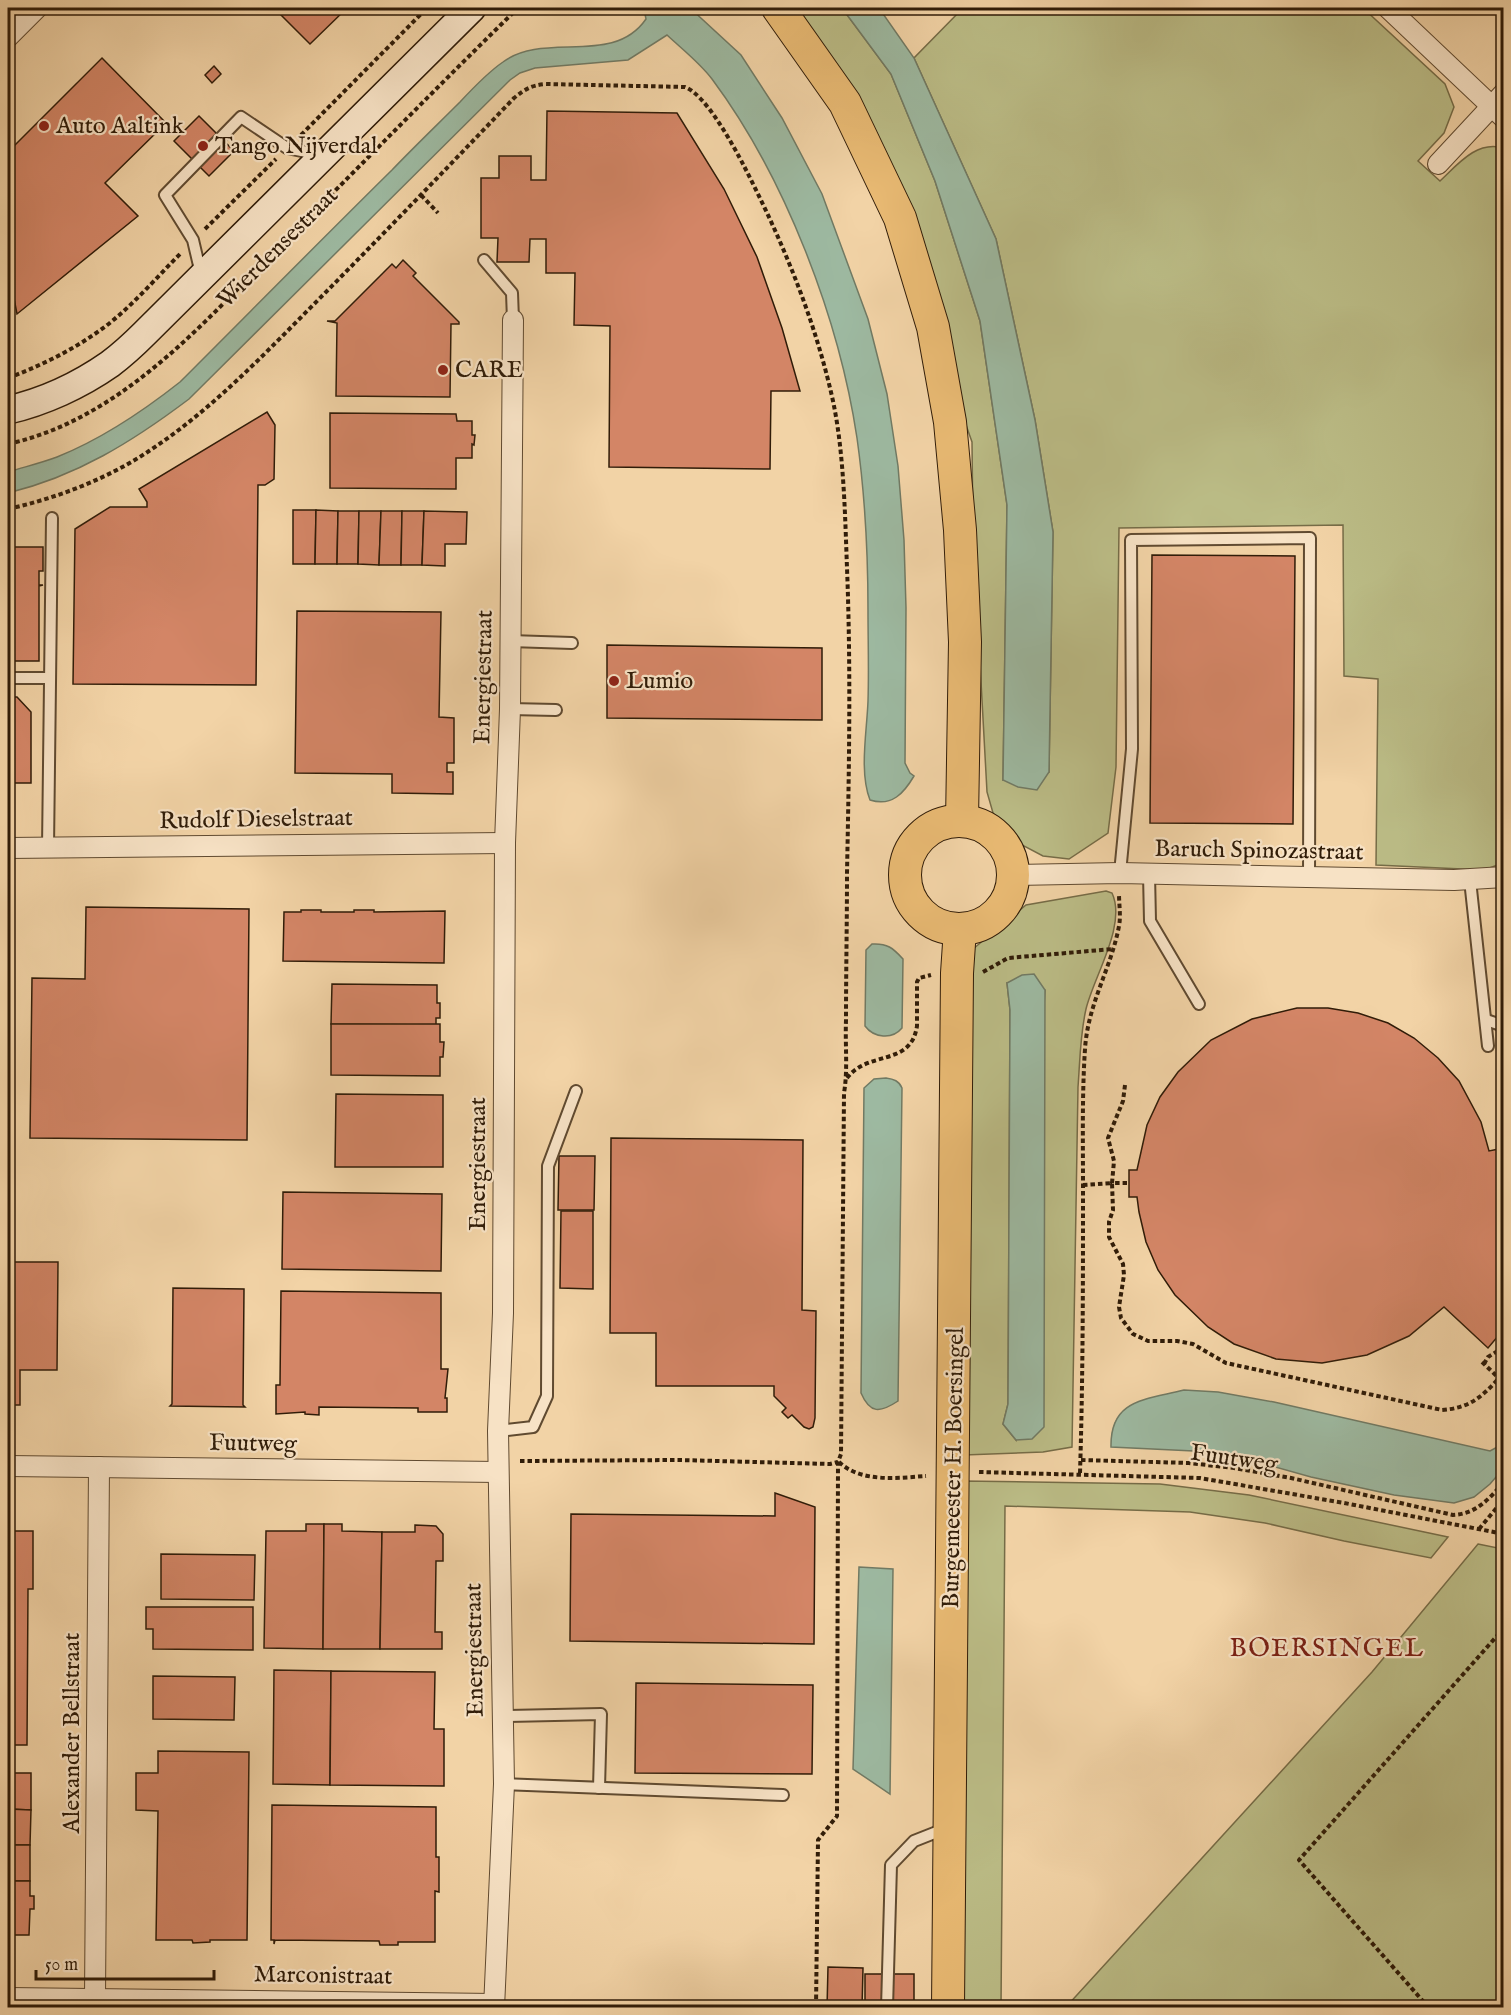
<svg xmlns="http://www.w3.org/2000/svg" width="1511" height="2015" viewBox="0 0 1511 2015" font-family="'IM FELL English',serif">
  <rect width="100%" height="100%" fill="#f2d3a6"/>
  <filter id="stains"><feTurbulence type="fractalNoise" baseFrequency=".00333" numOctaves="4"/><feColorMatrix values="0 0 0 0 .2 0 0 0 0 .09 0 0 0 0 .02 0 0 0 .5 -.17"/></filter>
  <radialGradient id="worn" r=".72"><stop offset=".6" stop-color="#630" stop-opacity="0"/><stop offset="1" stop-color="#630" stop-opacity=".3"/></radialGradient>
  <g fill="#bbbc86" stroke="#766c47" stroke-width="1.5" fill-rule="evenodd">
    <path d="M793,8H842L891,74L935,181L980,321L1007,505L1003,780L1049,772L1053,532L1035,420L996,239L914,58L963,8H1363L1445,84L1454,107L1444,133L1418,161L1440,181C1457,165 1477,140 1503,148V863L1484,870L1376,865L1378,679L1344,676L1343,525L1119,528L1116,767L1108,833L1069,859L1043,856L1022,845L993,813L987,792L973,534L972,442L955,394L939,313Z"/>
    <path d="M1106,891L1112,893C1127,925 1094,976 1086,1009C1080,1035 1080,1061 1078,1087L1072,1447L1043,1452L964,1455L973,949L1026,905ZM1007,983L1045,990L1016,1440L1003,1424L1008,1404L1010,1010Z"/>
    <path d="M963,1481L1160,1484L1249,1495L1448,1537L1431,1558L1344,1541L1265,1523L1190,1512L1005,1506L1001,2007L962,2008Z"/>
    <path d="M1478,1544L1503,1549V2007H1066L1372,1672Z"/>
  </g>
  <g fill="#9db9a1" stroke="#717a64" stroke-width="1.5">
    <path d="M638,8H690L741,55L782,118L822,194L868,319L887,394L898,466L904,540L906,608L905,763L910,773L914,776C904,793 892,807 870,800C859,772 867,731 868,701C869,671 868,640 868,610C868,553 865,495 857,438C839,318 785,177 712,79C700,63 682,49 667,35L628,60L535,68L520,73L510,80L189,399C132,442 77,476 8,493V472C24,467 41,463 57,457C102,439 142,412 180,382C251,311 321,240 392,170C414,147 437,125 460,102C473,88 487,73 503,62C545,31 613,67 646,19L645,14Z"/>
    <path d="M842,8H879L914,58L996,239L1035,420L1053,532L1049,772L1037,790L1018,787L1003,780L1007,505L980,321L935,181L891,74Z"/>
    <path d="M872,944C887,943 893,948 903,959L902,1028C892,1040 874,1038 865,1026L866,950Z"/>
    <path d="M1034,974L1045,990L1044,1427L1032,1439L1016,1440L1003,1424L1008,1404L1010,1010L1007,983L1022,975Z"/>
    <path d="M886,1078C894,1079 899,1081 902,1088L898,1401C880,1413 870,1414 861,1393L864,1088L874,1079Z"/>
    <path d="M1184,1390L1218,1392L1274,1402L1490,1451L1503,1444V1469L1490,1484L1474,1497L1454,1503L1394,1495L1311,1477L1250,1460L1194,1451L1111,1447C1110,1399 1145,1400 1184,1390Z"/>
    <path d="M859,1567L893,1569L890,1794L853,1769Z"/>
  </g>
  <g fill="#d38566" stroke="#301c08" stroke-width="1.5">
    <path d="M274,8H347L310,44Z"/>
    <path d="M102,58L166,123L105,183L138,216L17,314L8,267V152Z"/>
    <path d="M214,66L221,74L212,83L205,75Z"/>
    <path d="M547,111L677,113L724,189L757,257L782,328L800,391H771L770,469L609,467L610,326L574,325L575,273H546V239H530L529,262H497L498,238H481V178H499V156H531V180H546Z"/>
    <path d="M199,116L234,151L209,176L174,141Z"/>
    <path d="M403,260L416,273L413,276L459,322V324H451L450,397L336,396L337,323L327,321H335L392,264L396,268Z"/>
    <path d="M267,412L275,425L274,479L265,485H258L256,685L73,684L75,529L110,507H147V502L139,489Z"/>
    <path d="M330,413L456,414L457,421H472V435H475L474,445L472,444V458H456V489L330,488Z"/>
    <path d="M293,510H316L315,564H293Z"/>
    <path d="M316,510L338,511L337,564H315Z"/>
    <path d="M338,511H359L358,564H337Z"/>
    <path d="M359,511H381L379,565L358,564Z"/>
    <path d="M381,511H402L401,565H379Z"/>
    <path d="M402,511H424L422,565H401Z"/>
    <path d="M424,511L467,512L466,544H445V566L422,565Z"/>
    <path d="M8,547H43V571H39V585H43L39,586V661H8Z"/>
    <path d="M1152,555L1295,556L1293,824L1150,823Z"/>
    <path d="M297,611L441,612L439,717L454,718V763H447V772H453V794L392,793V774L295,773Z"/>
    <path d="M607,645L822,648V720L607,718Z"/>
    <path d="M8,697H17L31,712V783H8Z"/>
    <path d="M86,907L249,909L247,1140L30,1138L32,978L85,979Z"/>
    <path d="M301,910H321V912H354V910H374V912L445,911L444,963L283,961L284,912H301Z"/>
    <path d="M332,984L437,985V1003H440V1018H436V1025L331,1024Z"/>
    <path d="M1297,1008H1328L1358,1013L1388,1023L1414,1038L1438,1058L1459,1081L1481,1122L1489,1151L1504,1148V1329L1488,1348L1444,1307L1409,1336L1367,1355L1322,1363L1276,1359L1234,1344L1208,1327L1175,1295L1158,1270L1146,1242L1139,1212L1137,1197H1129V1170H1137L1147,1125L1160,1097L1178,1072L1211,1040L1252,1019Z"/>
    <path d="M331,1024H440V1042H444L443,1057H440V1076L331,1075Z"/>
    <path d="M336,1094L443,1095V1167H335Z"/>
    <path d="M611,1138L803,1140L802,1310L816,1311L815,1418L813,1427L809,1429L804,1427L792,1415L788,1418L782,1412L786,1408L774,1396V1386H656V1333H610Z"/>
    <path d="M559,1156H595L594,1210H558Z"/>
    <path d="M283,1192L442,1194L441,1271L282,1269Z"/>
    <path d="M561,1211H593V1289L560,1288Z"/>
    <path d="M8,1262H58L57,1370H20V1405H8Z"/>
    <path d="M173,1288L244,1289L243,1405L245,1407L170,1406L172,1404Z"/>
    <path d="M281,1291L441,1293V1369H448L445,1398H447V1412H418V1408L319,1407V1415L305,1414V1412L276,1414V1385H280Z"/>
    <path d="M775,1493L815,1507L814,1644L570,1641L571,1514L775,1516Z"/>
    <path d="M306,1524H324L323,1649L264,1648L266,1531H306Z"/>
    <path d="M324,1524H342V1531L382,1532L380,1649H323Z"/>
    <path d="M415,1525L436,1526L443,1534V1561H436L435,1632H442V1649H380L382,1532H415Z"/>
    <path d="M8,1531H33V1589H28L27,1745H8Z"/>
    <path d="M161,1554L255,1555L254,1600L161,1599Z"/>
    <path d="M146,1607H253V1650L153,1649V1629H146Z"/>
    <path d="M274,1670L331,1671L330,1785L273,1784Z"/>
    <path d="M331,1671L435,1672L434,1729H444V1786L330,1785Z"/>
    <path d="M153,1676L235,1677L234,1720L153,1719Z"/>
    <path d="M636,1683L813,1685L812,1774L635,1773Z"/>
    <path d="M158,1751L249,1752L247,1940H210V1942L193,1943L192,1940H156L158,1811L136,1810V1773H158Z"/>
    <path d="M8,1773H31V1810L8,1809Z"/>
    <path d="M272,1805L436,1807V1857H439V1892L435,1891V1942H398V1945H380L379,1941L275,1940L274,1944V1940H271Z"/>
    <path d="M8,1809L31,1810L30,1845H8Z"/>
    <rect x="8" y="1845" width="22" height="36"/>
    <path d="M8,1881H30V1896H34V1909H30L29,1935H8Z"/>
    <path d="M828,1967L863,1968L862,2008H827Z"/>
    <rect x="865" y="1974" width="49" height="31"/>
  </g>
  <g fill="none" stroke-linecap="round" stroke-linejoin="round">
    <g stroke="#604a30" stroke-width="14">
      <g id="lane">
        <path d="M484,260L512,293L513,320"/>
        <path d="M201,274L193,240L165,195L241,117L287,148L321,155"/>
        <path d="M510,641L572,643"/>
        <path d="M8,678H50"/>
        <path d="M510,709L556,710"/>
        <path d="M48,848L52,518"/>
        <path d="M1120,873L1132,749L1131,540L1310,538L1309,878"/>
        <path d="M1149,874L1150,921L1199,1004"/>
        <path d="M1470,880L1488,1046"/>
        <path d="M1486,1020L1504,1026"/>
        <path d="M498,1431L533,1427L547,1396L548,1166L576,1091"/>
        <path d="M502,1716L601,1714L599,1788"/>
        <path d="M504,1784L783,1795"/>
        <path d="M887,2008L891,1865L914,1841L947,1828"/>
      </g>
    </g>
    <g stroke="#604a30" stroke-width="22">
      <g id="street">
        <path d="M1388,8L1504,118"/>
        <path d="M8,37L37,8"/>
        <path d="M1438,164L1504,93"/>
        <path d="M8,848L505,843"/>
        <path d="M1013,875L1120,873L1454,880L1504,877"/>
        <path d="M8,1466L498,1472"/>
        <path d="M8,1998L494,2004"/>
        <path d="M95,1998L99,1467"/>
        <path d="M494,2008L504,1784L498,1431L503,1313L505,843L510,709L513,320"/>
      </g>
    </g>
    <g stroke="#301c08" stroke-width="30">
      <path id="secondary" d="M8,410C43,402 80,385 110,364C122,355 134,344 145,333L472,8"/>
    </g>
    <g stroke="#301c08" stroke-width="34">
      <g id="primary">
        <path d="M778,8L845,103L900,218L933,327L950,422L960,530L965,642L962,821"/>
        <circle cx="959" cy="875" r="54"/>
        <path d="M948,2008L957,973L960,929"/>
      </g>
    </g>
    <g stroke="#301c08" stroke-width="4" stroke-dasharray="4.5 3" stroke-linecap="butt">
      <path d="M301,135L427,8"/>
      <path d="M421,195L438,213"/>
      <path d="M205,229L276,159"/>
      <path d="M8,378C40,366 71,351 99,331C129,310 154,280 180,254"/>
      <path d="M8,444C126,418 210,315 293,233C368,158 442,82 518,8"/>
      <path d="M8,509C57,498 107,479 149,451C216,407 272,346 328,290C390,227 452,163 514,98C525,89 532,85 546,84L685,87C706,95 733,145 744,166C782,240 815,319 833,401C844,453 845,515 847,568C851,670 849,771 847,873C847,922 846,971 846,1020C845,1045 848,1070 844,1093L841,1454L838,1462L837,1816L818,1840L816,2008"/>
      <path d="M983,972L1008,958L1113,949"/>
      <path d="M847,1078C868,1050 911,1067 917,1026V982L919,978L931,975"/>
      <path d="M1125,1085L1123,1101L1108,1138L1114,1161L1112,1183H1127"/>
      <path d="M1083,1185L1112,1183L1113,1210L1109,1222V1237L1123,1264L1124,1275L1119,1307L1121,1318L1133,1334L1148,1341H1177L1193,1344L1226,1363L1442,1410C1469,1408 1481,1398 1499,1378"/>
      <path d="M1482,1362L1504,1383"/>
      <path d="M1484,1364L1488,1357L1504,1347"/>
      <path d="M1081,1460L1189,1463L1234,1468L1291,1478L1453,1515C1476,1514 1489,1499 1504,1482"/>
      <path d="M520,1461L679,1460L830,1464L838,1462"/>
      <path d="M839,1462C861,1483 898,1478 926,1476"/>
      <path d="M979,1472L1200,1478L1344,1503L1504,1534"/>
      <path d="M1080,1473C1083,1377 1083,1281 1083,1186C1083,1140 1082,1095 1085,1049C1088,1003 1111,969 1119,926C1121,916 1119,905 1119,894"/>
      <path d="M1479,1529L1504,1499"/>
      <path d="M1429,2008L1299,1860L1504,1628"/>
    </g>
    <use href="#lane" stroke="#f7e2c5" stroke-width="10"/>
    <use href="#street" stroke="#f7e2c5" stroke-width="20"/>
    <use href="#secondary" stroke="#f7e2c5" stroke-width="27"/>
    <use href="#primary" stroke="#e9ba73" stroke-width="32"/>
  </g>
  <g fill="#8f2418" stroke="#f7e2c5" stroke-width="2">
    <circle cx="44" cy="126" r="6"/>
    <circle cx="203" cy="146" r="6"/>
    <circle cx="443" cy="370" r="6"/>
    <circle cx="614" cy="681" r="6"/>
  </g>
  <g text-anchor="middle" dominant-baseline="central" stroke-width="4.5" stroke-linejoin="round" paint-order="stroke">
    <g font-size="24" fill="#301c08" stroke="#f7e2c5" text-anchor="start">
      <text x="56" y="126">Auto Aaltink</text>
      <text x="215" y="146">Tango Nijverdal</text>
      <text x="455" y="370">CARE</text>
      <text x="626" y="681">Lumio</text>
    </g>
    <g font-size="24" fill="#301c08" stroke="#f7e2c5">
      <text transform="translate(278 248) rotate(-45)">Wierdensestraat</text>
      <text transform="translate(484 677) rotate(-89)">Energiestraat</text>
      <text transform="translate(256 820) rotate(-1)">Rudolf Dieselstraat</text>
      <text transform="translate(1259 851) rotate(1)">Baruch Spinozastraat</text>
      <text transform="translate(478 1164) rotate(-90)">Energiestraat</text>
      <text transform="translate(253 1444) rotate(1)">Fuutweg</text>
      <text transform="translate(1234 1459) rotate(8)">Fuutweg</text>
      <text transform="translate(954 1468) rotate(-89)">Burgemeester H. Boersingel</text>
      <text transform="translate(475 1650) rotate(-91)">Energiestraat</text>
      <text transform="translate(72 1733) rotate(-90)">Alexander Bellstraat</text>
      <text transform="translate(323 1976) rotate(1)">Marconistraat</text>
    </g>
    <g font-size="26" letter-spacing="1.5" fill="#7a1f14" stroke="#f7e2c5">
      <text x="1327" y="1648">BOERSINGEL</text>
    </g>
  </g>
  <rect width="1511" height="2015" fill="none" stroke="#f2d3a6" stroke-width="30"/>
  <rect x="9" y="9" width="1493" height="1997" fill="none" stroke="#301c08" stroke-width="3"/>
  <rect x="15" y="15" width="1481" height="1985" fill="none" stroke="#301c08" stroke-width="1.5"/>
  <path d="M36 1970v9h178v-9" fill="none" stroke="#301c08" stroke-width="3"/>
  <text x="45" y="1970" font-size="18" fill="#301c08" stroke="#f7e2c5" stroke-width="4.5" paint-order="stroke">50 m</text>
  <rect width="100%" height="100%" filter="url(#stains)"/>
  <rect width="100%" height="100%" fill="url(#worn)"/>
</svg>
